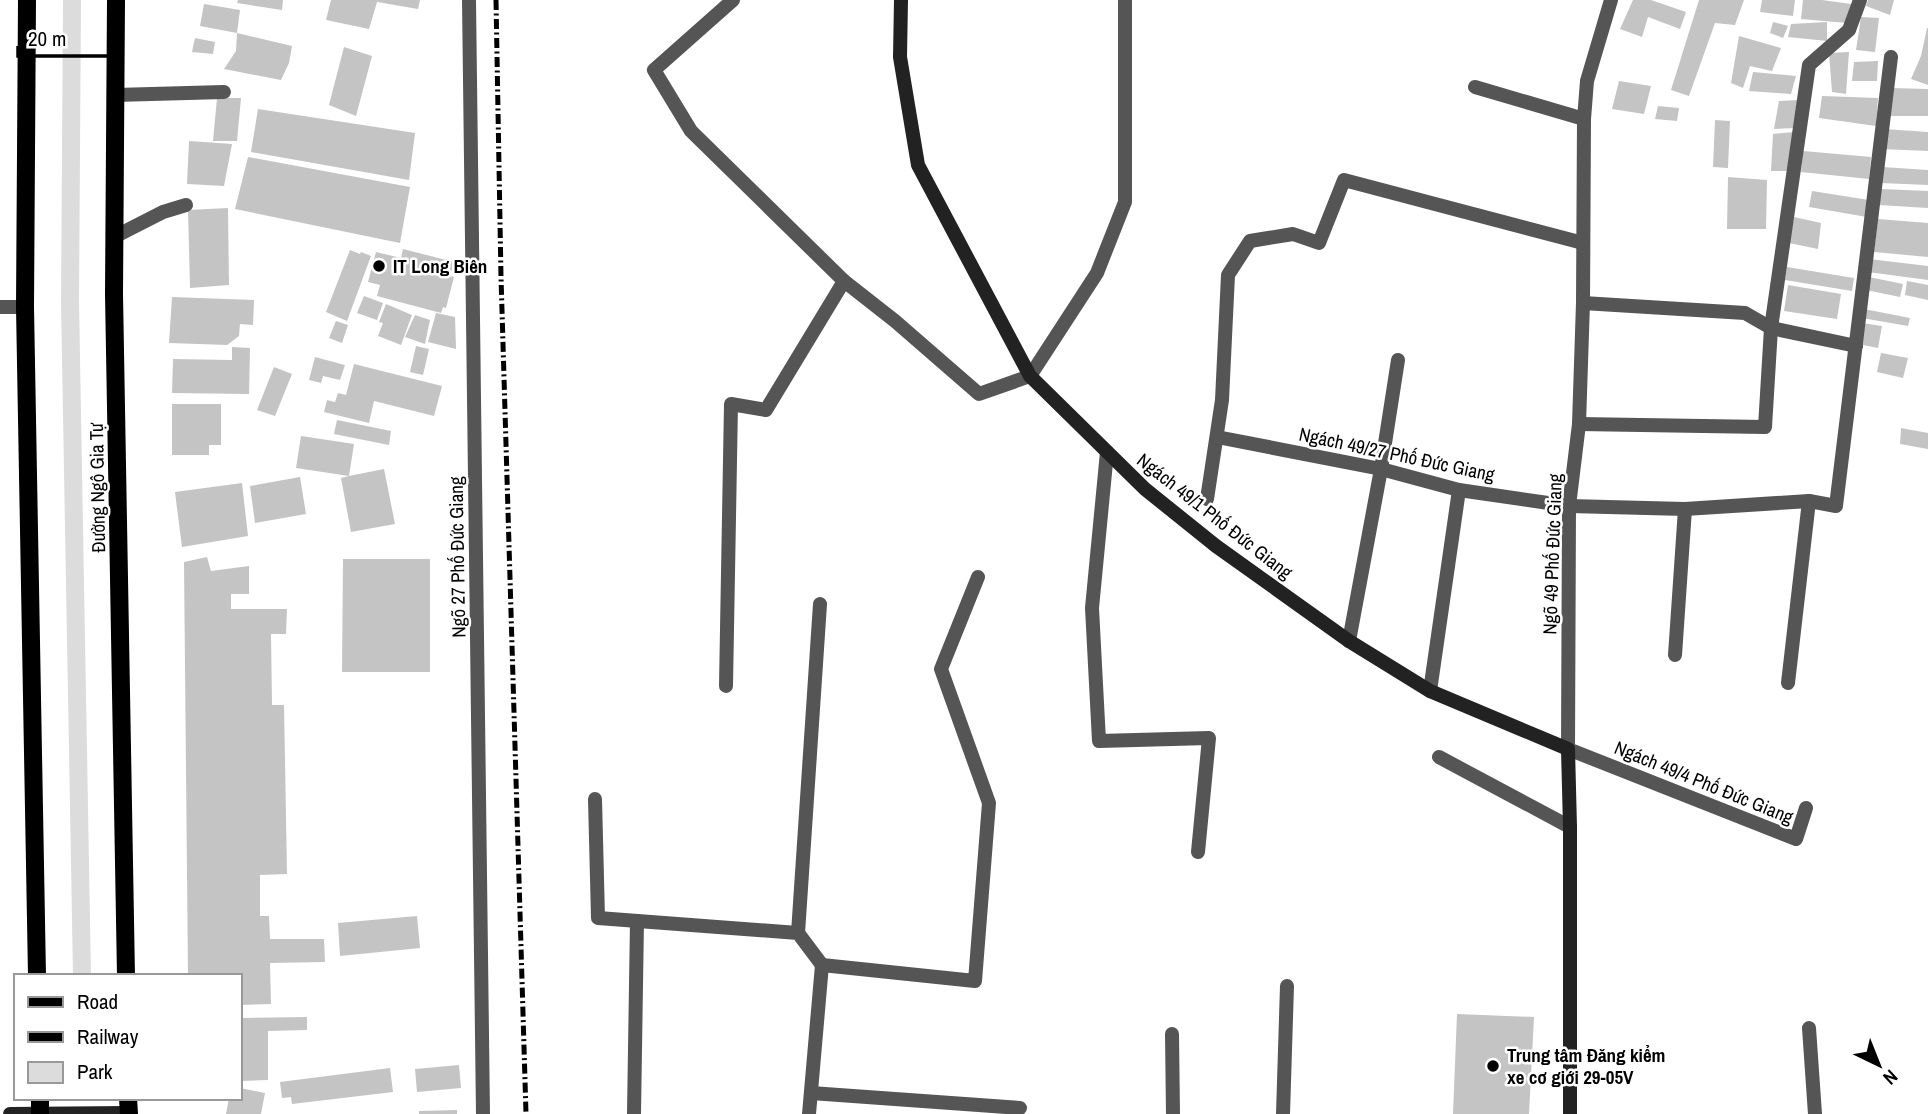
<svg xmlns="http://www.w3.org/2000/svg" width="1928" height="1114" viewBox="0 0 1928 1114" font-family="'Archivo Narrow',sans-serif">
  <rect width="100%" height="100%" fill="#fff"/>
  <path fill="#dcdcdc" d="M63,0H81L79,301L91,976H73L61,303Z"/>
  <g fill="#c4c4c4">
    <path d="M238,0H283L282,10L237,3Z"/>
    <path d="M331,0H420L418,9L377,2L369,29L326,20Z"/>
    <path d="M1633,0H1651L1686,12L1680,29L1648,17L1642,37L1620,29Z"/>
    <path d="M1699,0H1744L1735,25L1715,23L1689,96L1671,90Z"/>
    <path d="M1762,0H1795L1793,16L1760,12Z"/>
    <path d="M1803,0H1822L1851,4L1847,23L1801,19Z"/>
    <path d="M1868,0H1894L1890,15L1866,6Z"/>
    <path d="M204,4L240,10L237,33L200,26Z"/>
    <path d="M1861,17L1879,18L1875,52L1856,50Z"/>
    <path d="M1773,22L1788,26L1783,38L1770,33Z"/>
    <path d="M1827,22V41L1788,37L1791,24Z"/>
    <path d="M1927,28H1928V85L1911,79L1921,56Z"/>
    <path d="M237,33L292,46L289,63L281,80L224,69L236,51Z"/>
    <path d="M1739,36L1781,48L1772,71L1750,66L1743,88L1731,83Z"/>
    <path d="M195,38L215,42L213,54L192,52Z"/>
    <path d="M344,47L372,56L356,116L329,105Z"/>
    <path d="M1849,52L1846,94L1832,92L1829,53Z"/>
    <path d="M1878,61L1877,81H1852L1854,62Z"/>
    <path d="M1753,72L1796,76L1791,94L1749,91Z"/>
    <path d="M1619,81L1651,86L1644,114L1612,109Z"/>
    <path d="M1891,88L1928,89V116H1890Z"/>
    <path d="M1822,96L1878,98L1876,126L1819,118Z"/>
    <path d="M217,98H241L237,141H213Z"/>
    <path d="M1799,100L1796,128L1774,129L1779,101Z"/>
    <path d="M1658,106L1679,108L1677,121L1655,119Z"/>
    <path d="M258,109L415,133L409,180L251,152Z"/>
    <path d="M1715,120L1730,121L1728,168L1713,167Z"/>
    <path d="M1884,129L1928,132V151L1881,149Z"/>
    <path d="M1794,132L1792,171H1771L1773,134Z"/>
    <path d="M189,141L232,144L224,186L187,184Z"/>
    <path d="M1803,151L1871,157L1869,179L1801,172Z"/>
    <path d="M248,157L410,187L400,243L235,209Z"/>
    <path d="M1882,167L1928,170V185L1881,183Z"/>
    <path d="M1728,177L1767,180L1766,229H1727Z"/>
    <path d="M1881,189L1928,191V208L1879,205Z"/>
    <path d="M1812,191L1869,200L1867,217L1809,207Z"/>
    <path d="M228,208L229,285L190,288L188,210Z"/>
    <path d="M1794,217L1821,223L1818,249L1789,243Z"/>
    <path d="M1878,219L1928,223V257L1874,252Z"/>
    <path d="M403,249L454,262L450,276L454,277L446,308L443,307L441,313L377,296L380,285L368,282L376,252L401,258Z"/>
    <path d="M350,250L360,254L361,252L371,256L347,321L326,312Z"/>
    <path d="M1869,259L1928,266V280L1868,272Z"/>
    <path d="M1787,267L1854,278L1852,291L1785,280Z"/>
    <path d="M1869,277L1903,284L1900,297L1866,290Z"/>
    <path d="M1907,281L1928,285V300L1905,295Z"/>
    <path d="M1788,285L1841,294L1837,319L1784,311Z"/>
    <path d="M364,296L383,303L377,320L357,313Z"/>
    <path d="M172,297L254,300L253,325L240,324L239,336L227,345L169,343Z"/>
    <path d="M386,304L412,315L401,345L378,336L383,323L379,322Z"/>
    <path d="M1864,309L1910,318L1908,326L1862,318Z"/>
    <path d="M436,313L455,317L456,349L428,342Z"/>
    <path d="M415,315L430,320L425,344L405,337Z"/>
    <path d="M336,321L348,325L342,343L329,338Z"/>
    <path d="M1862,323L1882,326L1878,348L1858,344Z"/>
    <path d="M416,346L429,349L423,375L410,372Z"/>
    <path d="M232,347L250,348L249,394L172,393L173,359L232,360Z"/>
    <path d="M1881,353L1908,358L1903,378L1877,372Z"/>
    <path d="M315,357L345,365L340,380L323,376L321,383L309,380Z"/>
    <path d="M354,364L442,386L434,416L374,401L369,423L324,412L327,400L335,402L338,393L346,395Z"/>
    <path d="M274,367L292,374L275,416L257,410Z"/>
    <path d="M172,404H221V445H209V455H172Z"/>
    <path d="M337,420L391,431L389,445L334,434Z"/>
    <path d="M1901,428L1928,433V449L1900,444Z"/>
    <path d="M301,436L354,444L349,476L384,469L395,524L351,532L341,478L349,476L296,468Z"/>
    <path d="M300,477L306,514L255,523L250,486Z"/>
    <path d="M242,483L248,536L182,547L175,492Z"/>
    <path d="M207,557L211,571L249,566V594H231V609H287L286,634H271L272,705H284L287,874L260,875V916H269L270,939H324L325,962L270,963L271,1004L240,1005V976H188L184,562Z"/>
    <path d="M343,559H430V672H342Z"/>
    <path d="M417,916L420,948L340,956L338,923Z"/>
    <path d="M1457,1014L1534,1017L1529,1114H1453Z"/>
    <path d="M307,1017V1030L268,1031V1080L240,1081V1018Z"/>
    <path d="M459,1065L461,1088L417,1092L415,1069Z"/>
    <path d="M390,1068L393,1092L292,1104L291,1097L282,1098L280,1082Z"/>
    <path d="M240,1088L265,1093L261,1114H226L229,1098H240Z"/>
    <path d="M457,1110V1114H419V1111Z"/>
  </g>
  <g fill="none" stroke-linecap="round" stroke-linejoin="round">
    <g stroke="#555" stroke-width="14">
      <path d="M1107,452L1092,608L1099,741L1209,738L1198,852"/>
      <path d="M1207,499L1222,400L1228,275L1250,241L1293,234L1319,243L1344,180L1583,243"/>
      <path d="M1349,641L1381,469L1398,360"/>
      <path d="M1430,691L1459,490"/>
      <path d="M1568,749L1796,839L1806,808"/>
      <path d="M1439,757L1570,827"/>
      <path d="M1809,1028L1815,1114"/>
      <path d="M1172,1034L1173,1114"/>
      <path d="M1283,1114L1287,986"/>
    </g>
    <g stroke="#555" stroke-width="14">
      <path d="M469,0L483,1114"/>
      <path d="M733,0L654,70L691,131L844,281L895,321L979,394L1030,376L1097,273L1125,202V0"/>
      <path d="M1475,87L1584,119"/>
      <path d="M115,95L224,92"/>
      <path d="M114,237L163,212L186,205"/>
      <path d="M1583,303L1745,313L1771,328L1856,346"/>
      <path d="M0,307H25"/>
      <path d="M1579,424L1765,427L1771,328L1809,65L1849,30L1860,0"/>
      <path d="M1217,437L1381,469L1459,490L1569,506L1685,509L1809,501L1836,506L1891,57"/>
      <path d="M1675,655L1685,509"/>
      <path d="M1788,683L1809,501"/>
      <path d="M726,686L731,404L766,410L844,281"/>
      <path d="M1568,749L1569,506L1579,424L1583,303L1584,119L1587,81L1611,0"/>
      <path d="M595,799L598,918L798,933L822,965"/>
      <path d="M798,933L820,604"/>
      <path d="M811,1093L1020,1108"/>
      <path d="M634,1114L637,921"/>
      <path d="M809,1114L822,965L975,981L989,803L941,669L978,577"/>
    </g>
    <g stroke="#222" stroke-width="14">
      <path d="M901,0L900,57L918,165L1030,376L1145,489L1216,546L1349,641L1430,691L1568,749L1570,827V1114"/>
      <path d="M10,1114L129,1113"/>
    </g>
    <g stroke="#000" stroke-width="18">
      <path d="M27,0L25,307L37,976"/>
      <path d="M116,0L114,294L126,976"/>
      <path d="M40,1098V1114"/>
      <path d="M128,1098L129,1114"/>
    </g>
    <path stroke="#000" stroke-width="5" stroke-dasharray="10 3.5 2 3.5" stroke-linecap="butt" d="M496,0L501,277L526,1114"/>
  </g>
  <g fill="#000" stroke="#fff" stroke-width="2.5">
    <circle cx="379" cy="266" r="7"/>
    <circle cx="1493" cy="1066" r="7"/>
  </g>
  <g text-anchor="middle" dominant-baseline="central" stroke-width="5" stroke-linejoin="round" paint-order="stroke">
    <g font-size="19" font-weight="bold" fill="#000" stroke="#fff" text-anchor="start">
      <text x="393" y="266">IT Long Biên</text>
      <text x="1507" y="1055">Trung tâm Đăng kiểm<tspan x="1507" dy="22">xe cơ giới 29-05V</tspan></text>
    </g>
    <g font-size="19" fill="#000" stroke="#fff">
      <text transform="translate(1397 454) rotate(12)">Ngách 49/27 Phố Đức Giang</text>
      <text transform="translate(97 488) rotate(-91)">Đường Ngô Gia Tự</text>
      <text transform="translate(1215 516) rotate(38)">Ngách 49/1 Phố Đức Giang</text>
      <text transform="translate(1552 554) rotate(-88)">Ngõ 49 Phố Đức Giang</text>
      <text transform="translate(457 557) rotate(-91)">Ngõ 27 Phố Đức Giang</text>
      <text transform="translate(1704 782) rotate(22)">Ngách 49/4 Phố Đức Giang</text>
    </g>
  </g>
  <rect x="14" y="974" width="228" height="126" fill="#ffffff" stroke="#999999" stroke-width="2"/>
  <rect x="28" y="997" width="35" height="10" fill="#000000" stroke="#999999" stroke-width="2"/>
  <text x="77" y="1009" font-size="21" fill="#000000">Road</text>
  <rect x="28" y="1032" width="35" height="10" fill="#000000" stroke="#999999" stroke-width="2"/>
  <text x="77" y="1044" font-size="21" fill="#000000">Railway</text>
  <rect x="28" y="1062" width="35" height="21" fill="#dcdcdc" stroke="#999999" stroke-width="2"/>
  <text x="77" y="1079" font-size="21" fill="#000000">Park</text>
  <g transform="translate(1879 1065) rotate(137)" stroke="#ffffff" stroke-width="5" paint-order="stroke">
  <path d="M0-5L12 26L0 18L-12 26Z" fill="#000000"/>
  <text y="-10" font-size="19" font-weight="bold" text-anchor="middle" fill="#000000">N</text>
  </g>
  <path d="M18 46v10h94v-10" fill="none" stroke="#000000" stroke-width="3.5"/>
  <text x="28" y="46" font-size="21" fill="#000000" stroke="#ffffff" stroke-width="5" paint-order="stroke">20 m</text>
</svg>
